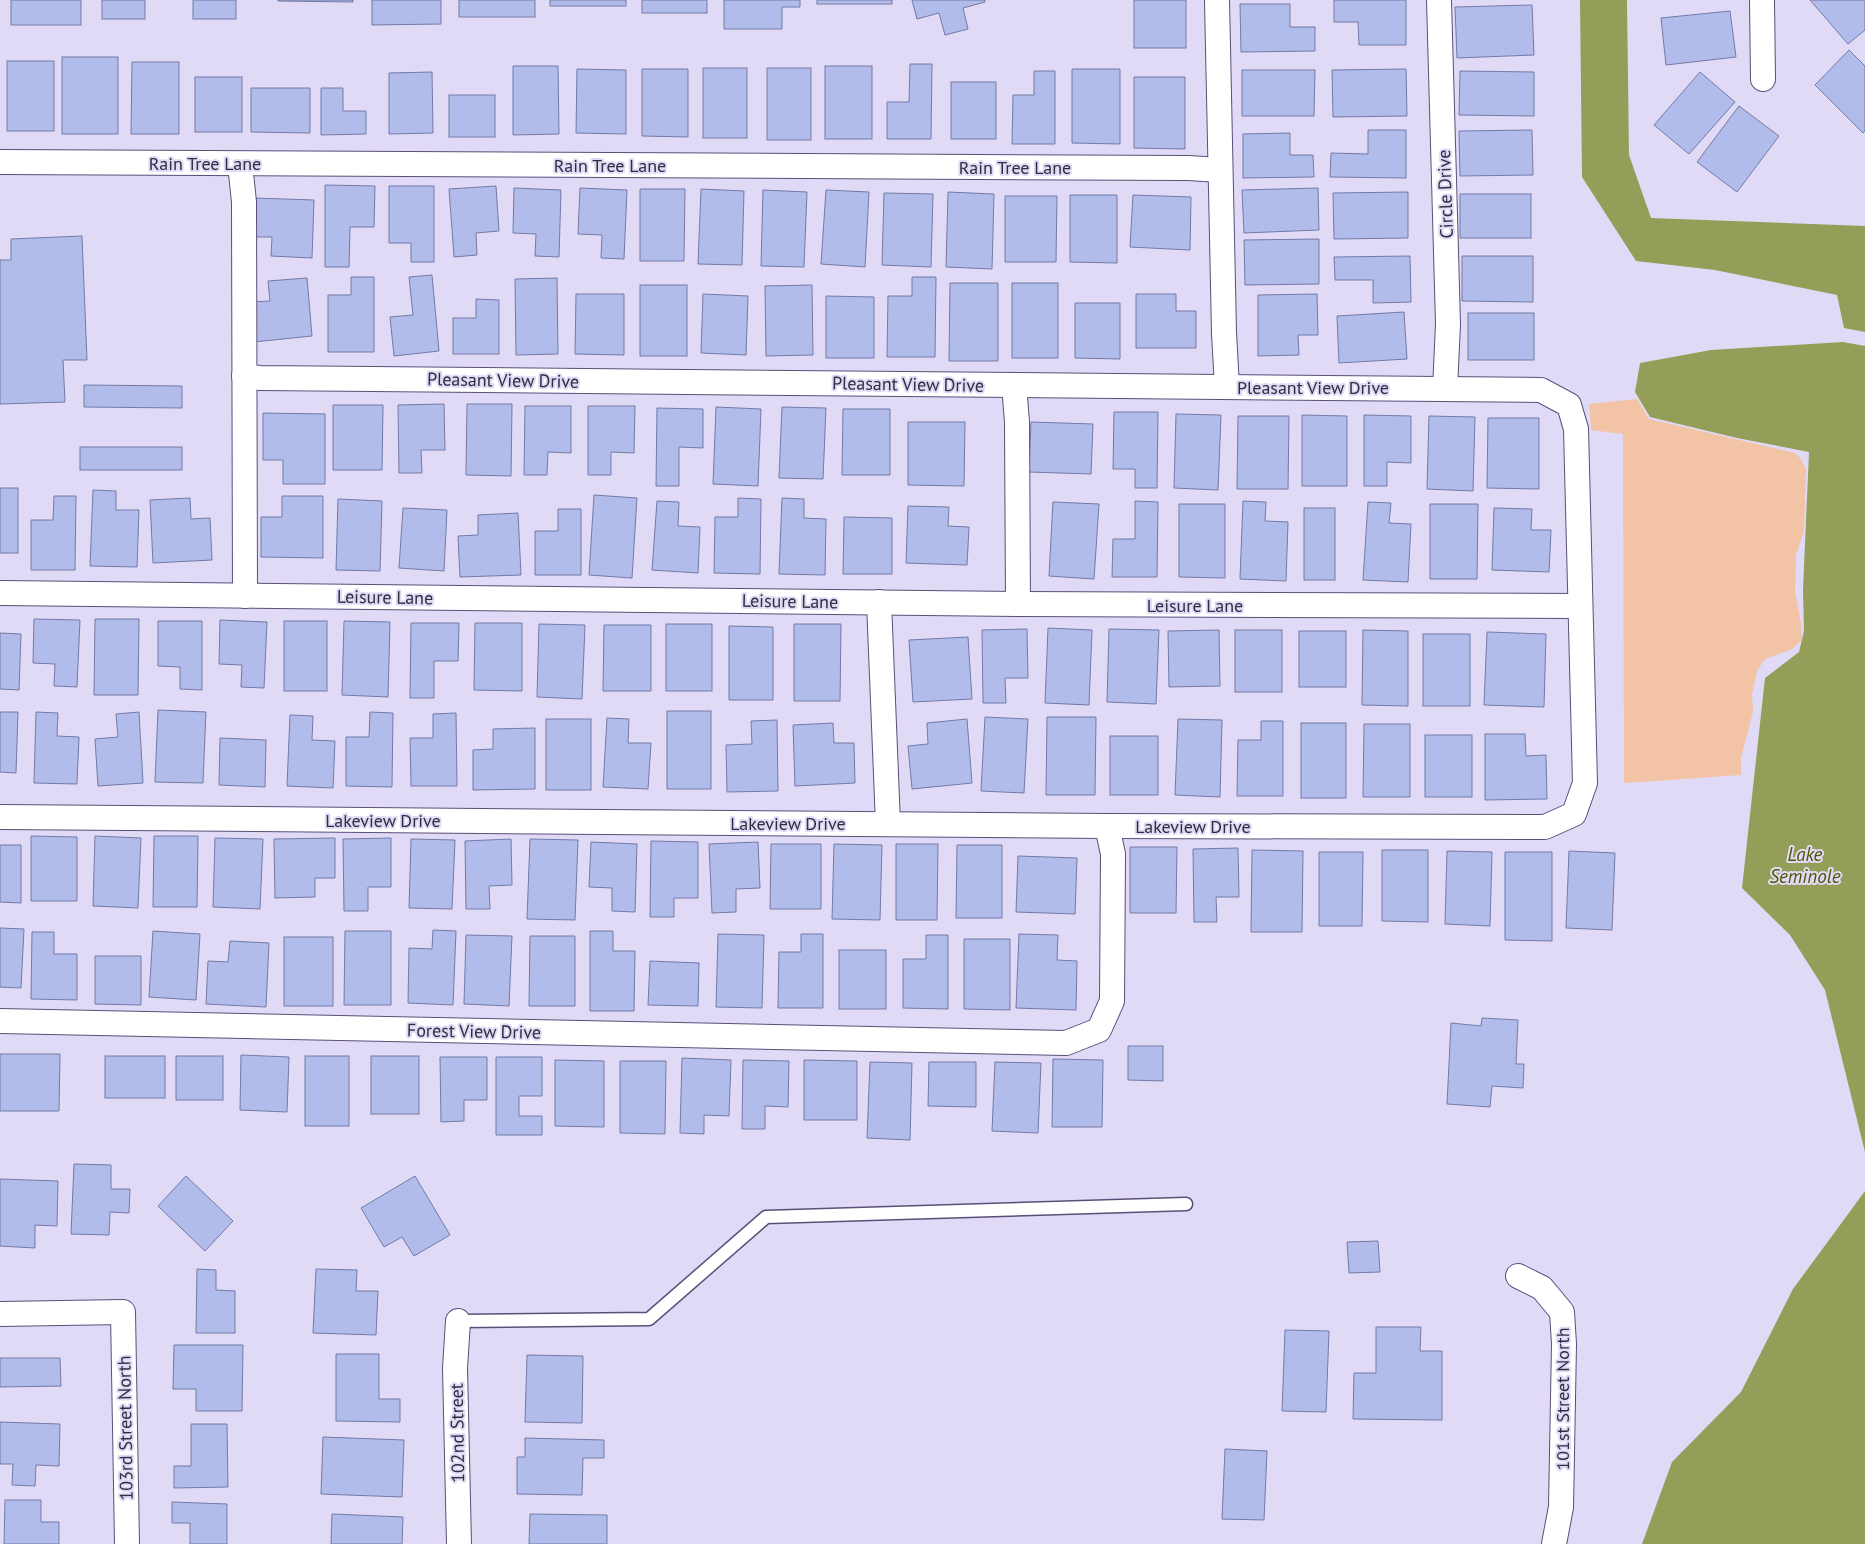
<svg xmlns="http://www.w3.org/2000/svg" width="1865" height="1544" viewBox="0 0 1865 1544" font-family="'PT Sans',sans-serif">
  <rect width="100%" height="100%" fill="#e0daf7"/>
  <path fill="#f2c3a4" d="M1637,399L1649,419L1795,453L1801,459L1806,470L1804,531L1796,555L1795,592L1801,623L1802,640L1792,649L1765,659L1757,671L1752,694L1753,712L1741,758V775L1624,783L1623,434L1591,430L1589,404Z"/>
  <g fill="#959e59">
    <path d="M1580,0H1627L1629,155L1651,218L1865,226V332L1844,328L1837,295L1715,270L1636,261L1582,177Z"/>
    <path d="M1843,342L1865,346V1152L1825,990L1790,935L1742,888L1765,678L1799,652L1804,631L1803,590L1809,452L1737,438L1650,417L1635,392L1640,363L1711,350Z"/>
    <path d="M1865,1191V1544H1642L1672,1462L1741,1392L1793,1289Z"/>
  </g>
  <g fill="#b2bceb" stroke="#727aa6">
    <rect x="11" y="0" width="70" height="25"/>
    <rect x="102" y="0" width="43" height="19"/>
    <rect x="193" y="0" width="43" height="19"/>
    <path d="M278,0H353V2L278,1Z"/>
    <path d="M372,0H441V24L372,25Z"/>
    <rect x="459" y="0" width="76" height="17"/>
    <rect x="550" y="0" width="76" height="6"/>
    <rect x="642" y="0" width="65" height="13"/>
    <path d="M724,0H800V7H782V29H724Z"/>
    <rect x="817" y="0" width="75" height="4"/>
    <path d="M912,0H985V2L963,8L968,29L945,35L939,13L917,19Z"/>
    <rect x="1134" y="0" width="52" height="48"/>
    <path d="M1334,0H1406V45H1359L1358,22H1334Z"/>
    <path d="M1810,0H1865V30L1848,44Z"/>
    <path d="M1240,4H1290V27H1315V51L1241,52Z"/>
    <path d="M1532,5L1534,55L1457,58L1455,7Z"/>
    <path d="M1730,11L1736,57L1666,65L1661,18Z"/>
    <path d="M1849,50L1865,66V131L1863,133L1815,85Z"/>
    <rect x="62" y="57" width="56" height="77"/>
    <rect x="7" y="61" width="47" height="70"/>
    <path d="M132,62H179V134H131Z"/>
    <path d="M910,64H932L931,139H887V102H909Z"/>
    <path d="M513,66H558L559,134L513,135Z"/>
    <rect x="825" y="66" width="47" height="73"/>
    <rect x="703" y="68" width="44" height="70"/>
    <rect x="767" y="68" width="44" height="72"/>
    <path d="M577,69L626,70V134L576,133Z"/>
    <path d="M642,69H688V137L642,136Z"/>
    <path d="M1072,69H1120V144L1072,143Z"/>
    <path d="M1406,69L1407,116L1333,117L1332,70Z"/>
    <path d="M1242,70H1315L1314,116H1242Z"/>
    <path d="M1034,71H1055V144H1012L1013,95H1034Z"/>
    <path d="M1460,71L1534,72V116L1459,115Z"/>
    <path d="M432,72L433,133L389,134V73Z"/>
    <path d="M1700,72L1735,102L1689,154L1654,125Z"/>
    <rect x="195" y="77" width="47" height="55"/>
    <path d="M1134,77H1185V149L1134,148Z"/>
    <rect x="951" y="82" width="45" height="57"/>
    <path d="M251,88H310V133L251,132Z"/>
    <path d="M321,88H343V111H366V134L321,135Z"/>
    <rect x="449" y="95" width="46" height="42"/>
    <path d="M1739,106L1779,136L1737,192L1697,162Z"/>
    <path d="M1368,130H1406V178L1330,177L1331,153L1368,154Z"/>
    <path d="M1532,130L1533,175L1460,176L1459,131Z"/>
    <path d="M1290,133V155H1313L1314,177L1243,178V134Z"/>
    <path d="M325,185L375,186L374,227H350L349,267H325Z"/>
    <path d="M389,186H434V262H411V243H389Z"/>
    <path d="M496,186L499,231L476,233L477,255L454,257L449,189Z"/>
    <path d="M514,188L561,190L559,257L535,256L536,234L513,233Z"/>
    <path d="M580,188L627,190L624,259L601,258L602,235L578,234Z"/>
    <path d="M1318,188L1319,230L1244,233L1242,190Z"/>
    <path d="M640,189H685L684,261H640Z"/>
    <path d="M701,189L744,191L742,265L698,264Z"/>
    <path d="M763,190L807,192L804,267L761,266Z"/>
    <path d="M826,190L869,192L865,267L821,264Z"/>
    <path d="M948,192L994,194L992,269L946,267Z"/>
    <path d="M1408,192V238L1334,239L1333,193Z"/>
    <path d="M884,193L933,194L931,267L882,265Z"/>
    <rect x="1460" y="194" width="71" height="44"/>
    <path d="M1070,195H1117V263L1070,262Z"/>
    <path d="M1133,195L1191,197L1190,250L1130,247Z"/>
    <path d="M1005,196H1057L1056,262H1005Z"/>
    <path d="M254,198L314,200L312,258L271,256L272,237H252Z"/>
    <path d="M82,236L87,360H63L65,402L0,404V260H11V239Z"/>
    <path d="M1319,239V284L1245,285L1244,240Z"/>
    <path d="M1410,256L1411,302L1373,303V280H1335L1334,257Z"/>
    <path d="M1462,256H1533V302L1462,301Z"/>
    <path d="M432,275L439,351L394,356L390,317L413,315L409,277Z"/>
    <path d="M351,277H374V352H328V295H351Z"/>
    <path d="M912,277H936L935,357H887L888,296H912Z"/>
    <path d="M307,278L312,336L254,342L251,302L270,301L268,281Z"/>
    <path d="M557,278L558,354L516,355L515,279Z"/>
    <path d="M950,283H998V361H949Z"/>
    <rect x="1012" y="283" width="46" height="75"/>
    <rect x="640" y="285" width="47" height="71"/>
    <path d="M812,285L813,355L766,356L765,286Z"/>
    <path d="M576,294H624V355L575,354Z"/>
    <path d="M703,294L748,296L746,355L701,353Z"/>
    <path d="M1136,294H1176V311H1196V348H1136Z"/>
    <path d="M1317,294L1318,335H1298L1299,355L1258,356V295Z"/>
    <path d="M826,296L874,297V358H826Z"/>
    <path d="M476,299L499,300V354H453V318H476Z"/>
    <path d="M1075,303H1120V359L1075,358Z"/>
    <path d="M1404,312L1407,359L1339,363L1337,316Z"/>
    <rect x="1468" y="313" width="66" height="47"/>
    <path d="M84,385L182,386V408L84,407Z"/>
    <path d="M444,404L445,450H421L422,473H399L398,405Z"/>
    <path d="M467,404H512L511,476L466,475Z"/>
    <path d="M333,405H383L382,470H333Z"/>
    <path d="M525,406H571V453L548,452L547,475H524Z"/>
    <path d="M588,406H635L634,453L611,452V475H588Z"/>
    <path d="M716,407L761,409L758,486L713,484Z"/>
    <path d="M782,407L826,408L823,479L779,478Z"/>
    <path d="M657,408L703,409V448L679,447V486H656Z"/>
    <path d="M843,409H890V475H842Z"/>
    <path d="M1114,412H1158L1157,488H1135V469H1113Z"/>
    <path d="M263,413L325,414V484H283V460H263Z"/>
    <path d="M1176,414L1221,415L1218,490L1174,488Z"/>
    <path d="M1302,415L1347,416V486H1302Z"/>
    <path d="M1364,415L1411,416V463L1387,462V486H1364Z"/>
    <path d="M1238,416H1289L1288,489H1237Z"/>
    <path d="M1429,416L1475,417L1473,491L1427,489Z"/>
    <path d="M1488,418H1539V489L1487,488Z"/>
    <path d="M908,422H965L964,486L908,485Z"/>
    <path d="M1031,422L1093,424L1091,474L1029,472Z"/>
    <rect x="80" y="447" width="102" height="23"/>
    <rect x="0" y="488" width="18" height="65"/>
    <path d="M93,490L116,491V510H139L137,567L90,566Z"/>
    <path d="M594,495L637,498L632,578L589,575Z"/>
    <path d="M54,496H76L75,570H31V520H53Z"/>
    <path d="M282,496H323V558L261,557V517H282Z"/>
    <path d="M190,498L191,519L210,518L212,560L153,563L150,500Z"/>
    <path d="M738,498L761,499L760,574L714,573L715,517H738Z"/>
    <path d="M782,498L804,499V518L826,519L825,575L779,574Z"/>
    <path d="M338,499L382,501L380,571L336,570Z"/>
    <path d="M657,501L679,502L678,526L700,527L698,573L652,570Z"/>
    <path d="M1135,501L1158,502L1157,577H1112L1113,539H1135Z"/>
    <path d="M1243,501L1266,502L1265,521L1288,522L1286,581L1240,579Z"/>
    <path d="M1053,502L1099,504L1094,579L1049,576Z"/>
    <path d="M1368,502L1391,503L1389,523L1411,524L1408,582L1363,580Z"/>
    <path d="M1179,504H1225V578L1179,577Z"/>
    <path d="M1430,504H1478L1477,579H1430Z"/>
    <path d="M908,506L949,507L948,526L969,527L967,565L906,563Z"/>
    <path d="M403,508L447,510L444,571L399,568Z"/>
    <rect x="1304" y="508" width="31" height="72"/>
    <path d="M1494,508L1532,509L1531,530H1551L1549,572L1492,570Z"/>
    <path d="M558,509H581V575H535V531H558Z"/>
    <path d="M518,513L521,575L460,577L458,536L478,535V515Z"/>
    <path d="M844,517L892,518V574H843Z"/>
    <path d="M34,619L80,620L77,687L54,686L55,664L33,663Z"/>
    <path d="M95,619H139L138,695H94Z"/>
    <path d="M220,620L267,622L264,688L241,687L242,665L219,664Z"/>
    <path d="M158,621H202V690L180,689V667L158,666Z"/>
    <rect x="284" y="621" width="43" height="70"/>
    <path d="M344,621L390,622L388,697L342,695Z"/>
    <path d="M411,623H459L458,661H434V698H410Z"/>
    <path d="M475,623H522V691L474,690Z"/>
    <path d="M539,624L585,625L582,699L537,697Z"/>
    <rect x="666" y="624" width="46" height="67"/>
    <path d="M794,624H841L840,701H794Z"/>
    <path d="M604,625H651V691H603Z"/>
    <path d="M729,626L773,627V700H729Z"/>
    <path d="M1048,628L1092,630L1089,705L1045,703Z"/>
    <path d="M1027,629L1028,678H1005L1006,703H983L982,630Z"/>
    <path d="M1109,629L1159,630L1156,704L1107,702Z"/>
    <path d="M1219,630L1220,686L1169,687L1168,631Z"/>
    <rect x="1235" y="630" width="47" height="62"/>
    <path d="M1363,630L1408,631V706L1362,705Z"/>
    <rect x="1299" y="631" width="47" height="56"/>
    <path d="M1487,632L1546,634L1544,707L1484,705Z"/>
    <path d="M0,633L21,634L19,690L0,689Z"/>
    <rect x="1423" y="634" width="47" height="72"/>
    <path d="M968,637L972,699L913,702L909,640Z"/>
    <path d="M158,710L206,712L203,783L155,782Z"/>
    <rect x="667" y="711" width="44" height="78"/>
    <path d="M0,712H18L16,773L0,772Z"/>
    <path d="M36,712L58,713L57,736L79,737L77,784L34,783Z"/>
    <path d="M139,712L143,783L98,786L95,739L118,737L116,714Z"/>
    <path d="M370,712L393,713L392,787L346,786V737H369Z"/>
    <path d="M456,713L457,786H411L410,738H433V714Z"/>
    <path d="M290,715L313,716L312,740L335,741L333,788L287,786Z"/>
    <path d="M985,717L1028,719L1024,793L981,791Z"/>
    <path d="M1047,717H1096L1095,795H1046Z"/>
    <path d="M607,718L629,719L628,743H651L648,789L603,787Z"/>
    <rect x="546" y="719" width="45" height="71"/>
    <path d="M967,719L972,783L912,789L908,746L928,744L927,723Z"/>
    <path d="M1178,719L1222,720L1220,797L1175,795Z"/>
    <path d="M777,720L778,791L727,792L726,745L752,744L751,721Z"/>
    <path d="M1261,721H1283V796H1237L1238,740H1261Z"/>
    <path d="M833,723L834,743H854L855,783L795,786L793,725Z"/>
    <rect x="1301" y="723" width="45" height="75"/>
    <path d="M1364,724H1410V797H1363Z"/>
    <path d="M535,728V789L473,790V750L493,749V729Z"/>
    <path d="M1485,734H1525L1526,756L1546,755L1547,799L1485,800Z"/>
    <rect x="1425" y="735" width="47" height="62"/>
    <rect x="1110" y="736" width="48" height="59"/>
    <path d="M220,738L266,740L265,787L219,785Z"/>
    <path d="M31,836L77,837V901H31Z"/>
    <path d="M95,836L141,838L138,908L93,906Z"/>
    <path d="M154,836H198L197,907H153Z"/>
    <path d="M215,838L263,839L260,909L213,907Z"/>
    <path d="M335,838V878H315V897L275,898L274,839Z"/>
    <path d="M391,838V887H368V911H344L343,839Z"/>
    <path d="M411,839L455,840L452,909L409,908Z"/>
    <path d="M511,839L512,885L489,886L490,909H466L465,841Z"/>
    <path d="M530,839L578,840L575,920L527,919Z"/>
    <path d="M651,841L698,842V898H674V917H650Z"/>
    <path d="M591,842L637,844L635,912L612,911V888L589,887Z"/>
    <path d="M758,842L760,888L736,889V912L712,913L709,844Z"/>
    <path d="M771,844H821V909H770Z"/>
    <path d="M834,844L882,845L880,920L832,919Z"/>
    <path d="M896,844H938L937,920H896Z"/>
    <path d="M0,845H21V903L0,902Z"/>
    <path d="M957,845H1002V918H956Z"/>
    <path d="M1130,847H1177L1176,913H1130Z"/>
    <path d="M1238,848L1239,897H1216L1217,922H1194L1193,849Z"/>
    <path d="M1252,850L1303,851L1302,932H1251Z"/>
    <path d="M1382,850H1428V922L1382,921Z"/>
    <path d="M1447,851L1492,852L1490,926L1445,924Z"/>
    <path d="M1569,851L1615,853L1612,930L1566,928Z"/>
    <path d="M1319,852H1363L1362,926H1319Z"/>
    <path d="M1505,852H1552V941L1505,940Z"/>
    <path d="M1018,856L1077,858L1075,914L1016,912Z"/>
    <path d="M0,928L24,929L21,988L0,987Z"/>
    <path d="M433,930L456,931L453,1005L408,1003L409,948L432,949Z"/>
    <path d="M153,931L200,934L196,1000L149,997Z"/>
    <path d="M345,931H391V1005H344Z"/>
    <path d="M590,931H613V951H635L634,1011H590Z"/>
    <path d="M32,932H54V954H77V1000L31,999Z"/>
    <path d="M718,934L764,935L762,1008L716,1007Z"/>
    <path d="M801,934H823V1008H778L779,952H801Z"/>
    <path d="M1019,934L1058,935L1057,960L1077,961L1076,1010L1016,1008Z"/>
    <path d="M466,935L512,936L509,1006L464,1004Z"/>
    <path d="M926,935H948V1009L903,1008V959H926Z"/>
    <path d="M530,936H575V1006H529Z"/>
    <rect x="284" y="937" width="49" height="69"/>
    <path d="M964,939H1010V1010L964,1009Z"/>
    <path d="M230,941L269,943L266,1007L206,1004L208,961L228,962Z"/>
    <rect x="839" y="950" width="47" height="59"/>
    <path d="M95,956H141V1005L95,1004Z"/>
    <path d="M650,961L699,963L698,1006L648,1005Z"/>
    <path d="M1482,1018L1518,1020L1516,1064H1524L1523,1088L1492,1086L1490,1107L1447,1104L1451,1023L1481,1026Z"/>
    <path d="M1128,1046H1163V1081L1128,1080Z"/>
    <path d="M0,1054H60L59,1111H0Z"/>
    <path d="M241,1055L289,1057L287,1112L240,1110Z"/>
    <rect x="105" y="1056" width="60" height="42"/>
    <rect x="176" y="1056" width="47" height="44"/>
    <rect x="305" y="1056" width="44" height="70"/>
    <rect x="371" y="1056" width="48" height="58"/>
    <path d="M440,1057H487V1100H464V1121L441,1122Z"/>
    <path d="M496,1057H542V1096H519V1116H542V1135H496Z"/>
    <path d="M682,1058L731,1060L729,1116L704,1115V1134L680,1133Z"/>
    <path d="M1053,1059L1103,1060L1102,1127H1052Z"/>
    <path d="M555,1060L604,1061V1127L555,1126Z"/>
    <path d="M743,1060L789,1061L788,1107L765,1106V1129H742Z"/>
    <path d="M804,1060L857,1061V1120H804Z"/>
    <path d="M620,1061H666L665,1134L620,1133Z"/>
    <path d="M870,1062L912,1063L910,1140L867,1138Z"/>
    <path d="M929,1062H976V1107L928,1106Z"/>
    <path d="M995,1062L1041,1063L1038,1133L992,1131Z"/>
    <path d="M74,1164L111,1165V1189H130L129,1213L110,1212L109,1235L71,1234Z"/>
    <path d="M186,1176L233,1221L205,1251L158,1206Z"/>
    <path d="M415,1176L450,1235L414,1256L402,1237L384,1247L361,1208Z"/>
    <path d="M0,1179L58,1181L57,1226L35,1225V1248L0,1246Z"/>
    <path d="M1378,1241L1380,1272L1349,1273L1347,1242Z"/>
    <path d="M197,1269L216,1270V1290L235,1291V1333H196Z"/>
    <path d="M316,1269L357,1270L356,1291H378L376,1335L313,1333Z"/>
    <path d="M1376,1327H1421L1420,1351H1442V1420L1353,1419L1354,1373H1376Z"/>
    <path d="M1285,1330L1329,1331L1326,1412L1282,1411Z"/>
    <path d="M174,1345H243L242,1411H196V1389H173Z"/>
    <path d="M336,1354H379V1399H400V1422L336,1421Z"/>
    <path d="M527,1355L583,1356L582,1423L525,1422Z"/>
    <path d="M0,1358H60L61,1386L0,1387Z"/>
    <path d="M0,1422L60,1424L59,1466L36,1465L35,1486L12,1485L13,1464H0Z"/>
    <path d="M191,1424H227L228,1487L174,1488V1466H191Z"/>
    <path d="M323,1437L404,1440L402,1497L321,1494Z"/>
    <path d="M525,1438L604,1440V1458H583L582,1495L517,1494V1457H525Z"/>
    <path d="M1225,1449L1267,1451L1264,1520L1222,1519Z"/>
    <path d="M5,1500H41V1522H59V1544H4Z"/>
    <path d="M172,1502L227,1504V1544H190V1523H172Z"/>
    <path d="M332,1514L403,1517L402,1544H331Z"/>
    <path d="M530,1514L607,1515V1544H529Z"/>
  </g>
  <g fill="none" stroke-linecap="round" stroke-linejoin="round">
    <g stroke="#5a4f78" stroke-width="15">
      <path id="lane" d="M458,1321L649,1319L766,1217L1186,1204"/>
    </g>
    <g stroke="#5a4f78" stroke-width="26">
      <g id="street">
        <path d="M1217,0L1224,333L1227,387"/>
        <path d="M1439,0L1448,324L1445,389"/>
        <path d="M1762,0L1763,79"/>
        <path d="M0,162L1188,168L1220,170"/>
        <path d="M240,164L244,202L245,596"/>
        <path d="M1014,385L1017,422L1018,604"/>
        <path d="M0,593L1018,604L1579,606"/>
        <path d="M879,602L888,824"/>
        <path d="M0,817L1107,826L1545,827L1574,814L1585,783L1576,429L1569,405L1541,390L260,378L244,376"/>
        <path d="M0,1021L1066,1043L1099,1030L1112,1001L1113,854L1107,826"/>
        <path d="M1518,1276L1542,1288L1562,1312L1564,1344L1561,1507L1554,1544"/>
        <path d="M0,1314L123,1312L127,1544"/>
        <path d="M458,1321L455,1368L459,1544"/>
      </g>
    </g>
    <use href="#lane" stroke="#fff" stroke-width="12"/>
    <use href="#street" stroke="#fff" stroke-width="24"/>
  </g>
  <g text-anchor="middle" dominant-baseline="central" stroke-width="4" stroke-linejoin="round" paint-order="stroke">
    <g font-size="18" fill="#312d3f" stroke="#e0daf7">
      <text x="205" y="163">Rain Tree Lane</text>
      <text x="610" y="165">Rain Tree Lane</text>
      <text x="1015" y="167">Rain Tree Lane</text>
      <text transform="translate(1445 194) rotate(-92)">Circle Drive</text>
      <text transform="translate(503 380) rotate(1)">Pleasant View Drive</text>
      <text transform="translate(908 384) rotate(1)">Pleasant View Drive</text>
      <text x="1313" y="387">Pleasant View Drive</text>
      <text transform="translate(385 597) rotate(1)">Leisure Lane</text>
      <text transform="translate(790 601) rotate(1)">Leisure Lane</text>
      <text x="1195" y="605">Leisure Lane</text>
      <text x="383" y="820">Lakeview Drive</text>
      <text x="788" y="823">Lakeview Drive</text>
      <text x="1193" y="826">Lakeview Drive</text>
      <text transform="translate(474 1031) rotate(1)">Forest View Drive</text>
      <text transform="translate(1562 1399) rotate(-90)">101st Street North</text>
      <text transform="translate(125 1428) rotate(-91)">103rd Street North</text>
      <text transform="translate(457 1433) rotate(-91)">102nd Street</text>
    </g>
    <g font-size="19" font-style="italic" fill="#4e5600" stroke="#e0daf7">
      <text x="1805" y="854">Lake<tspan x="1805" dy="22">Seminole</tspan></text>
    </g>
  </g>
</svg>
